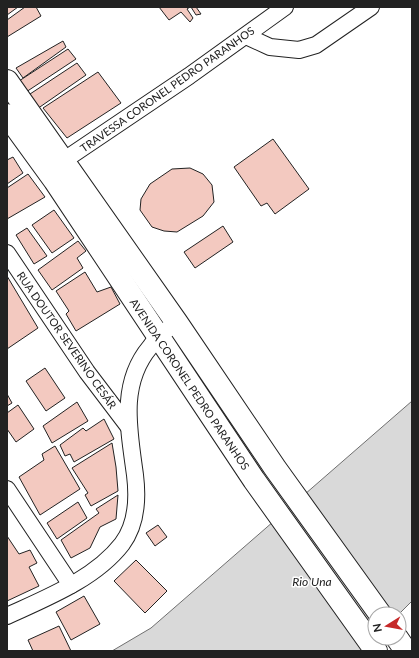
<svg xmlns="http://www.w3.org/2000/svg" width="419" height="658" viewBox="0 0 419 658" font-family="Lato,sans-serif">
  <rect width="100%" height="100%" fill="#fff"/>
  <path fill="#d9d9d9" stroke="#6f6f6f" d="M412,401V601L399,614H375V637L361,651H112L151,628Z"/>
  <g fill="#f3c9c0" stroke="#222">
    <path d="M7,7H18L7,15Z"/>
    <path d="M25,7H36L41,16L7,37V20Z"/>
    <path d="M159,7H190L187,9L193,18L190,22L181,12L169,20Z"/>
    <path d="M191,7H196L201,14L196,15Z"/>
    <path d="M63,41L66,47L23,78L16,68Z"/>
    <path d="M68,49L76,59L23,94L19,81Z"/>
    <path d="M77,63L86,75L37,109L27,96Z"/>
    <path d="M98,72L121,103L67,138L43,108Z"/>
    <path d="M273,139L309,189L275,214L267,203L261,206L234,167Z"/>
    <path d="M13,157L23,173L7,184V160Z"/>
    <path d="M190,168L203,174L212,185L214,202L203,216L177,232L164,231L152,227L140,210L141,199L150,184L172,169Z"/>
    <path d="M28,174L45,197L7,219V188Z"/>
    <path d="M54,210L74,238L52,253L32,225Z"/>
    <path d="M223,226L233,242L195,268L184,252Z"/>
    <path d="M27,228L47,256L34,264L16,235Z"/>
    <path d="M78,241L86,251L77,258L83,268L52,290L38,270Z"/>
    <path d="M85,272L97,292L111,287L120,304L76,331L66,314L69,311L56,291Z"/>
    <path d="M7,276L38,328L7,349Z"/>
    <path d="M45,368L65,398L46,411L26,381Z"/>
    <path d="M7,394L12,403L7,406Z"/>
    <path d="M77,402L88,421L52,443L43,426Z"/>
    <path d="M18,405L34,429L16,442L7,429V413Z"/>
    <path d="M104,419L114,439L74,462L70,454L65,456L60,445L83,428L86,431Z"/>
    <path d="M112,443L116,467L118,491L91,506L85,495L88,493L72,468Z"/>
    <path d="M55,446L80,489L40,515L19,477L44,460L42,454Z"/>
    <path d="M118,495L116,519L100,527L90,548L71,558L61,540L99,513L96,509Z"/>
    <path d="M78,502L87,518L57,539L47,523Z"/>
    <path d="M158,525L167,537L155,546L146,533Z"/>
    <path d="M7,536L19,554L30,550L37,563L29,567L39,586L7,601Z"/>
    <path d="M136,560L167,591L145,613L114,581Z"/>
    <path d="M84,596L100,624L71,640L56,612Z"/>
    <path d="M59,626L71,651H33L28,640Z"/>
  </g>
  <g fill="none" stroke-linecap="round" stroke-linejoin="round">
    <g stroke="#222" stroke-width="18">
      <g id="street">
        <path d="M246,36L270,47L299,50L316,45L371,7"/>
        <path d="M54,167L189,76L285,7"/>
        <path d="M7,253L87,372L128,426"/>
        <path d="M7,489L71,585"/>
        <path d="M7,616C46,598 95,579 122,544C137,524 138,499 135,475C129,430 119,384 150,347C153,343 156,338 159,335C165,331 171,327 177,323"/>
      </g>
    </g>
    <g stroke="#222" stroke-width="24">
      <g id="secondary">
        <path d="M7,81L177,323L275,468L380,614"/>
        <path d="M7,115L55,181L254,480L376,651"/>
        <path d="M397,638L406,651"/>
      </g>
    </g>
    <use href="#street" stroke="#fff" stroke-width="16"/>
    <use href="#secondary" stroke="#fff" stroke-width="22"/>
  </g>
  <g text-anchor="middle" dominant-baseline="central" stroke-width="3" stroke-linejoin="round" paint-order="stroke">
    <g font-size="11" fill="#222" stroke="#fff">
      <text transform="translate(167 89) rotate(-35)">TRAVESSA CORONEL PEDRO PARANHOS</text>
      <text transform="translate(67 340) rotate(55)">RUA DOUTOR SEVERINO CESÁR</text>
      <text transform="translate(190 384) rotate(56)">AVENIDA CORONEL PEDRO PARANHOS</text>
    </g>
    <g font-size="12" font-style="italic" fill="#222" stroke="#fff">
      <text x="312" y="581">Rio Una</text>
    </g>
  </g>
  <rect width="419" height="658" fill="none" stroke="#222222" stroke-width="16"/>
  <g transform="translate(387 626) rotate(259)"><circle r="19" fill="#ffffff" stroke="#a7a7a7"/>
  <path d="M0-3L7 15L0 10L-7 15Z" fill="#c62828"/>
  <text y="-6" font-size="11" font-weight="bold" text-anchor="middle" fill="#222222">N</text>
  </g>
</svg>
